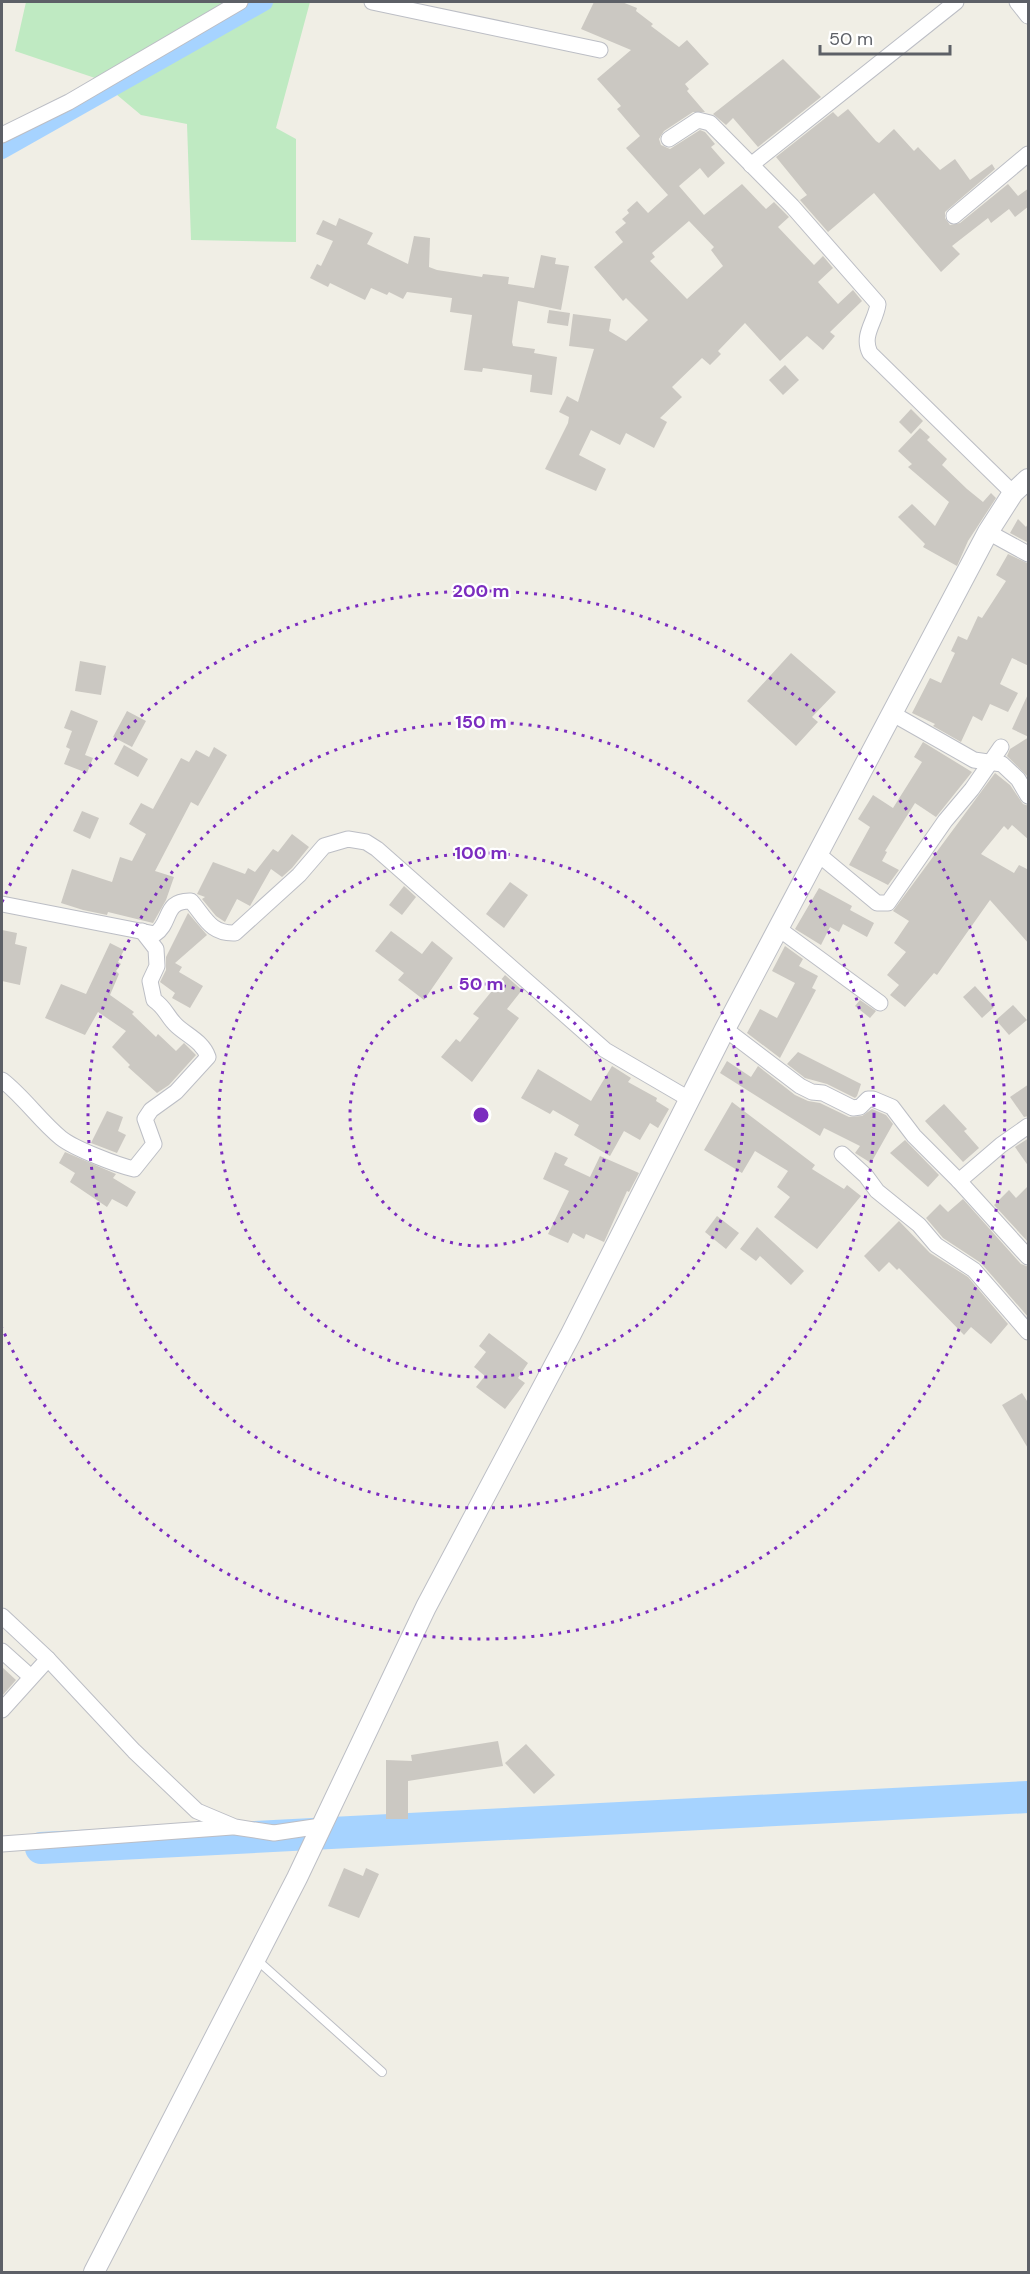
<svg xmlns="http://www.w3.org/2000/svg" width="1030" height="2274" viewBox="0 0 1030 2274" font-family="'DM Sans',sans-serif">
  <rect width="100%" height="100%" fill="#f0eee5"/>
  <path fill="#bfeac2" d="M26,2H310L276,128L296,139V242L191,240L187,124L141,115L98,79L15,51Z"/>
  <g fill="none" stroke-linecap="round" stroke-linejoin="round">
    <path stroke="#a6d3ff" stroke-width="18" d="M2,150L264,2"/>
    <path stroke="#a6d3ff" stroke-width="32" d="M41,1848L1028,1797"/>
  </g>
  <g fill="#cbc8c2" fill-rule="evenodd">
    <path d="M594,2H622L637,8L636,11L653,24L651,26L679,47L687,40L709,64L685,84L689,89L687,91L705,112H693L664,131L659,139L661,145L670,149L700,130L705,132L715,144L711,147L725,163L708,178L700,168L679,186L704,215L742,184L766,209L774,202L789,217L778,227L814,265L823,256L833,268L818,282L838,304L853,290L862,301L830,332L835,336L823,350L807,336L780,361L745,323L718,351L721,354L710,365L702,358L672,387L682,397L660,418L667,422L654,448L626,433L620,445L591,430L579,455L606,469L596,491L545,469L568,423L569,417L559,412L567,396L578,402L594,349L569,346L573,314L611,319L609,331L626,341L648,320L626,298L623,301L594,267L623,242L615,232L626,223L622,219L629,213L627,210L637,201L648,213L668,195L626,148L640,136L617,109L621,106L597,79L631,50L581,29ZM689,221L714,247L711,250L723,266L687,299L650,261L655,257L652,253Z"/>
    <path d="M783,59L821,97L758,147L733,118L726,125L713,114Z"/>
    <path d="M848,109L876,141L879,143L894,129L914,151L918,147L940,170L955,159L970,180L992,164L995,169L945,212V218L950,225L960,223L1008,184L1018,196L1029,188V206L1015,217L1009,209L991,223L988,218L952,246L960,254L941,272L874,193L828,232L800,200L807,195L776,157L833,112L838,117Z"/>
    <path d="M339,218L373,233L367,244L408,264L414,236L430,238L429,267L437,270L482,277L483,274L509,277L508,284L534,288L541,255L556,258L555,264L569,266L561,310L518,301L512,342L513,346L535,349L534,353L557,357L552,395L530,392L532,375L483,368L482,372L464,370L472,315L450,312L452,298L407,292L403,299L389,292L387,295L371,288L365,300L330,283L328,287L310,278L317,264L321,266L333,241L316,234L323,220L336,226Z"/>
    <path d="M549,310L570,313L568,326L547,323Z"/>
    <path d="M785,365L799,380L783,395L769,380Z"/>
    <path d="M911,409L923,421L911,434L899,422Z"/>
    <path d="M920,428L930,437L927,440L947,459L942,465L967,489L983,502L991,493L996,498L968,541L957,566L923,547L925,544L898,517L912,504L935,526L949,502L908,467L912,464L898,451Z"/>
    <path d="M1018,519L1026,527L1029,522V543L1010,533Z"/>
    <path d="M1008,554L1029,564V666L1012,658L1000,684L1018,693L1008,712L990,704L982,721L973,716L961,742L933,726L935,724L912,713L930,678L941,683L955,653L951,651L958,636L967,640L978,616L982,618L1006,581L996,575Z"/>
    <path d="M791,653L836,692L812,717L818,722L796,746L747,701Z"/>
    <path d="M80,661L106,666L101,695L75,691Z"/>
    <path d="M1029,692V737L1012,729Z"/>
    <path d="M71,710L98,721L85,755L93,758L87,773L64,764L70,749L66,747L72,731L64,728Z"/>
    <path d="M127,711L146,721L132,747L113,737Z"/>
    <path d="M1029,737V778L1007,756L1010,749Z"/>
    <path d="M923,742L972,772L936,817L915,803L885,851L887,852L882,861L899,870L888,885L849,865L870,827L858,819L873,795L893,808L922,762L914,757Z"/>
    <path d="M124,745L148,759L138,777L114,764Z"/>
    <path d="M214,747L227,755L198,806L191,802L155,871L174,877L166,900L153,923L108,912L107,915L83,910L61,903L72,869L112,882L120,857L132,861L146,834L129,824L141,803L153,809L181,758L189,762L196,750L209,757Z"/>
    <path d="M995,773L1010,785L1023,804L1029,806V840L1012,825L1008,830L1004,826L981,854L1014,873L1019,865L1029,870V944L990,900L937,975L934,973L905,1007L890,995L899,985L887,975L906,952L894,943L909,921L893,911Z"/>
    <path d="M82,811L99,818L90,839L73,831Z"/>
    <path d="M292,834L309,847L292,868L282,877L271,869L250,906L237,899L225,922L216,916L202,899L205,897L197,894L213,862L245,874L248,868L255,872L273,849L278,852Z"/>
    <path d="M510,882L528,895L504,928L486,914Z"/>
    <path d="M404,886L416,897L402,915L389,905Z"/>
    <path d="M819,888L852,906L850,910L874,923L867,937L843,924L839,932L830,927L821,945L795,929Z"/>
    <path d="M188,913L207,935L175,963L182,967L179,972L203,986L190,1008L172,998L175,993L160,982L166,970V957Z"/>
    <path d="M2,930L17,933L15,944L27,947L20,985L2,981Z"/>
    <path d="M391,931L422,954L432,941L453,958L424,1000L398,980L404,973L375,951Z"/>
    <path d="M110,943L124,950L118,962L121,964L116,971L119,974L110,995L134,1012L132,1014L156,1037L158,1034L176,1051L184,1043L196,1055L169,1085L157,1093L128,1067L130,1065L112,1047L126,1031L98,1012L85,1035L45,1018L61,984L86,994Z"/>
    <path d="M785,946L803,959L799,966L818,976L812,988L816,990L780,1058L747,1033L760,1009L777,1018L795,983L772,971Z"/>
    <path d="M505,975L522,990L507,1009L519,1018L472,1082L441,1057L456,1039L460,1042L479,1018L473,1014Z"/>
    <path d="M975,986L994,1007L982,1018L963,997Z"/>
    <path d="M860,1000L876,1011L870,1018L855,1006Z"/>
    <path d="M1013,1005L1027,1020L1009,1035L996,1020Z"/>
    <path d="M798,1052L861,1084L857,1096L855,1098L827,1084L805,1078L787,1064Z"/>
    <path d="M727,1061L751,1077L758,1066L795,1095L808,1101L820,1103L849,1117L862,1116L872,1109L886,1115L893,1124L871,1163L855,1153L860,1146L824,1128L820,1136L720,1073Z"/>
    <path d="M612,1066L631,1078L628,1082L657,1098L656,1101L669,1109L658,1128L650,1123L640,1140L624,1131L610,1156L574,1135L579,1125L553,1110L550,1114L521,1098L538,1069L591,1101Z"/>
    <path d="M1029,1084V1116L1024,1117L1010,1097Z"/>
    <path d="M732,1102L815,1165L812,1169L844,1189L847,1185L861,1196L817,1249L774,1217L790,1197L777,1187L788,1171L755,1151L742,1173L704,1150Z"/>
    <path d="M944,1104L967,1129L964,1131L979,1148L963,1162L925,1121Z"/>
    <path d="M107,1111L123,1117L118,1131L126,1135L117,1153L91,1143Z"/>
    <path d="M1029,1138V1167L1015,1147Z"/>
    <path d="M905,1140L939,1175L928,1187L890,1153Z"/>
    <path d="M65,1152L116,1174L113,1178L136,1192L127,1207L112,1199L107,1207L70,1182L75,1173L59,1163Z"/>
    <path d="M555,1152L568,1158L564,1165L590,1177L600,1156L639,1173L629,1192L627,1191L604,1242L586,1234L584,1239L573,1233L568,1243L548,1234L569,1191L543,1179Z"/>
    <path d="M1029,1185V1243L994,1205L1009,1190L1016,1198Z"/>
    <path d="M963,1199L1021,1264L1029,1267V1318L981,1263L943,1238L926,1218L940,1204L948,1212Z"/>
    <path d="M717,1216L739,1233L726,1249L705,1232Z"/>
    <path d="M899,1221L930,1253L968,1277L1008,1324L991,1344L971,1327L964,1335L899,1268L897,1270L889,1262L879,1272L864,1256Z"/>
    <path d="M757,1227L804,1271L791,1285L760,1256L756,1261L740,1249Z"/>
    <path d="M489,1333L528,1363L518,1378L525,1383L505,1409L476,1387L485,1376L474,1367L486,1352L479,1346Z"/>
    <path d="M1022,1393L1029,1404V1450L1002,1405Z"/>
    <path d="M2,1667L16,1680L2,1696Z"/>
    <path d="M498,1741L503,1766L408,1781V1819H386V1760L412,1761L411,1755Z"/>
    <path d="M526,1744L555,1775L534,1794L505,1763Z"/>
    <path d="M344,1868L363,1876L366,1868L379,1874L359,1918L328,1906Z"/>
  </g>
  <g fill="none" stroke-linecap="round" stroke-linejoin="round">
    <g stroke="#bcbec5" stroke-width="10">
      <path id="service" d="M257,1960L382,2072"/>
    </g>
    <g stroke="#bcbec5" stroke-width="17">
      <g id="minor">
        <path d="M372,2L600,50"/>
        <path d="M1017,2L1028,16"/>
        <path d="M2,135L69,102L240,2"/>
        <path d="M669,139L698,120L710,123L792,206L878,304C876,321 861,335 870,353L1013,493"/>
        <path d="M751,165L956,2"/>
        <path d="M954,216L1028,154"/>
        <path d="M988,532L1028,554"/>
        <path d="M893,714L974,760L1002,764L1018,779L1028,796"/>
        <path d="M818,854L877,903H888L945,821L972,789L1001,747"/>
        <path d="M2,904L155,934C172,923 163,900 191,901C205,917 210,934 235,933L299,875L324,846L348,839L366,842L377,849L605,1050L689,1099"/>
        <path d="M779,929L880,1003"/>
        <path d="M725,1029L800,1086L812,1092L823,1093L853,1108L860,1107L868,1099H873L892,1107L914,1136L959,1181L1028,1257"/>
        <path d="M2,1080C24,1097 40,1121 61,1138C75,1149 117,1165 134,1169L154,1144L145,1119L151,1110L176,1092L208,1057C203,1042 188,1036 177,1026C167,1017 166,1008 154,1000L150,981L157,966L156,949L142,931"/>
        <path d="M842,1154L866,1176L877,1191L919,1225L936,1245L974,1270L1028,1332"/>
        <path d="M959,1181L1001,1145L1028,1126"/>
        <path d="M2,1616L48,1659L134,1751L197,1811L235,1827L274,1833L321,1826"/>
        <path d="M2,1651L31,1677"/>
        <path d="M2,1710L48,1659"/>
        <path d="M2,1844L232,1827"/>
      </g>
    </g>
    <g stroke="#bcbec5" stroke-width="22">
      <path id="tertiary" d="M94,2272L297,1878L426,1607L571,1334L725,1029L988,532L1013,493L1028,479"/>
    </g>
    <use href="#service" stroke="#fff" stroke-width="8"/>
    <use href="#minor" stroke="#fff" stroke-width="15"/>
    <use href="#tertiary" stroke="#fff" stroke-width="20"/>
  </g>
  <g fill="none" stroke="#7b2cbf" stroke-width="3" stroke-dasharray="3 6">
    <circle cx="481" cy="1115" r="131"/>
    <circle cx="481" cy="1115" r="262"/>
    <circle cx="481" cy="1115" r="393"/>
    <path d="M2 902A524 524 0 1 1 2 1328"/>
  </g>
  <circle cx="481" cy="1115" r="9" fill="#7b2cbf" stroke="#fff" stroke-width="3"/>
  <g font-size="18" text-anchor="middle" font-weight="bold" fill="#7b2cbf" stroke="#fff" stroke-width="4.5" stroke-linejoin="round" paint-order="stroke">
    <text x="481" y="597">200 m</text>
    <text x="481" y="728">150 m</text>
    <text x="481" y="859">100 m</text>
    <text x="481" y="990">50 m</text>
  </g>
  <rect width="1030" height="2274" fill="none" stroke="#5d6067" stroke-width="6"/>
  <path d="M820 45v9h130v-9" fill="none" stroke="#5d6067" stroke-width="3"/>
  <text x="829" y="45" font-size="18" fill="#5d6067" stroke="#ffffff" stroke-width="4.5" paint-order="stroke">50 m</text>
</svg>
